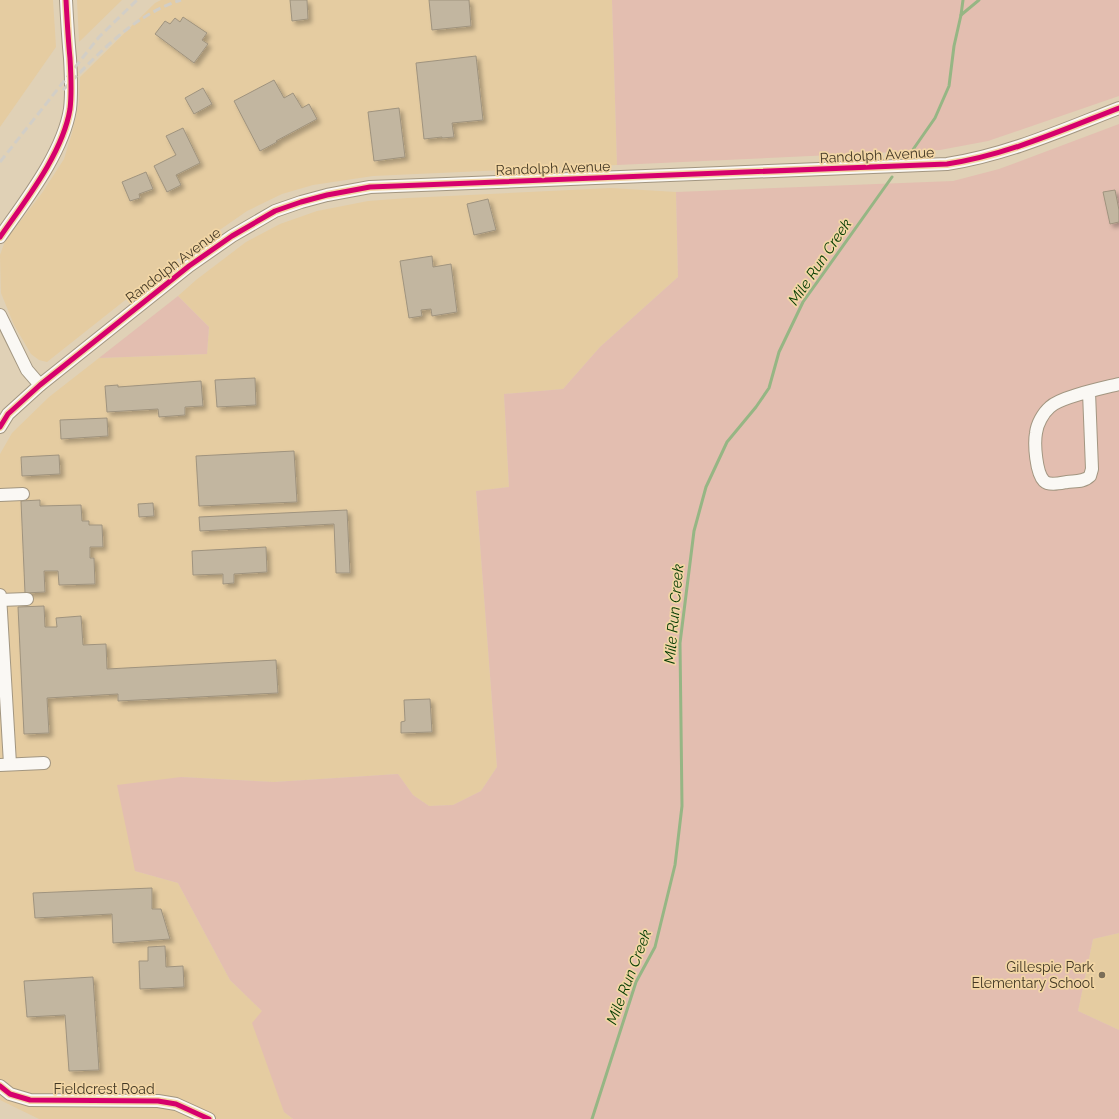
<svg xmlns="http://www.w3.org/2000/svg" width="1119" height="1119" viewBox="0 0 1119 1119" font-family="Raleway,sans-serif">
  <defs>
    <filter id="shadow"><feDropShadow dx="3.5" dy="3.5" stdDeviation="2" flood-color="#0004"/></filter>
  </defs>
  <rect width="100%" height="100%" fill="#e0d1b6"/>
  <g fill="#e5cca1">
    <path d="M0,0H53L56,47L0,127Z"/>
    <path d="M77,0H122L79,42Z"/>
    <path d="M161,0H612L617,165L373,176L313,185L282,194L247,211L172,263L47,362L39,360L31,354L14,325L1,293L0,255L5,241L42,193L64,159L72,133L79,103L80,77L155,3Z"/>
    <path d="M611,188L676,192L678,277L600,347L563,389L504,394L509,487L476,491L497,767L481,791L453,805L429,806L413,795L398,774L274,782L181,777L135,871L178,883L230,980L262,1011L284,1112L293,1119H39L0,1100V454L12,433L49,397L99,358L207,354L209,327L178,296L196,280L246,242L280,224L317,211L368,201L408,198Z"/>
    <path d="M1119,933V1030L1078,1011L1093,939Z"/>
  </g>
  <g fill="#e3beb0">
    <path d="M612,0H1119V96L988,141L940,150L617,165Z"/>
    <path d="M1119,124V933L1093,939L1078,1011L1119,1030V1119H293L284,1112L252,1023L262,1011L230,980L178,883L135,871L117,785L181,777L274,782L398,774L413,795L429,806L453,805L481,791L497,767L476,491L509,487L504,394L563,389L600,347L678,277L676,192L953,181L999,169Z"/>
    <path d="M178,296L209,327L207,354L99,358Z"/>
  </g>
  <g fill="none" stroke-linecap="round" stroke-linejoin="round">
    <g stroke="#96b684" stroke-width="3">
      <path d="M961,15L979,0"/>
      <path d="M912,151L935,118L949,86L954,46L961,15L963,0"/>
      <path d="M592,1119L636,982L655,947L675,865L682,806L680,643L694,531L706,487L727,442L756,407L769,388L779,352L803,302L892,177"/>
    </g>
  </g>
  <g fill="#c2b6a0" stroke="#9f937e" filter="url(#shadow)">
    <path d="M290,0H307L308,19L292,21Z"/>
    <path d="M429,0H469L471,26L432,30Z"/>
    <path d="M183,17L207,33L202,40L208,44L194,63L155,34L165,21L170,24L175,18L180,22Z"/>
    <path d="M476,56L483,120L452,123L454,137L442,138V137L424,139L416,63Z"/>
    <path d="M274,80L284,98L293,93L302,108L309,104L317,119L276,141L277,142L260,151L234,101Z"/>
    <path d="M203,88L212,104L194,114L185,98Z"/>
    <path d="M399,108L405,157L374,161L368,112Z"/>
    <path d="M183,128L200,163L176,175L181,185L167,192L154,166L176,155L166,136Z"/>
    <path d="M146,172L153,189L139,194L140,198L130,201L122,182Z"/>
    <path d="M1115,190L1119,210V222L1110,224L1103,192Z"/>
    <path d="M488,199L496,230L474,235L467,204Z"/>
    <path d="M432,256L433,267L451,264L457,312L432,316L431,309L421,310L422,316L409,318L400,261Z"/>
    <path d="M255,378L256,405L217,407L215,380Z"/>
    <path d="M201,381L203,406L185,407V415L159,417L158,409L107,412L105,386L118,385V387Z"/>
    <path d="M107,418L108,436L61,439L60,420Z"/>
    <path d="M294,451L297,502L199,506L196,456Z"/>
    <path d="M59,455L60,474L22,476L21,457Z"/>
    <path d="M40,500V506L81,505L82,521H89V525H102L103,547H90V558H94L95,584L59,585L58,571H44L45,592L25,593L21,501Z"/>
    <path d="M153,503L154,516L139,517L138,504Z"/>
    <path d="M347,510L350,573H336L334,524L200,531L199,517Z"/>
    <path d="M266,547L267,572L234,574V583L223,584V574L193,575L192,551Z"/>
    <path d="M44,606L45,627H57L56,618L81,616L83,645L106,644L107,669L276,660L278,693L118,701V694L47,698L49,733L24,734L18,607Z"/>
    <path d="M430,699L432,732L401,733V722L405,721L404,700Z"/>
    <path d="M152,888V909H161L170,939L113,943L112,914L35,918L33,893Z"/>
    <path d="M165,946L166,967L183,966L184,987L140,989L139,961H148V947Z"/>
    <path d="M93,977L99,1070L69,1071L65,1015L27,1017L24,981Z"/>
  </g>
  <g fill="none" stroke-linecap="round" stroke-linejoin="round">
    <g stroke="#a29681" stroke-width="14">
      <g id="minor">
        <path d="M0,237C25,201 63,153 70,109C72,93 71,75 70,58C68,38 67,19 66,0"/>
        <path d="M0,315L27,370L40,385"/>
        <path d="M1089,392L1092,469L1090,476C1084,482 1076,481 1067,482C1061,483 1049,486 1044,481C1036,473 1034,444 1036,433C1037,424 1043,413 1050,407C1060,397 1103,388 1119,384"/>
        <path d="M0,427L8,414L40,385L189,266L232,236L275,211L301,202L327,195L370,187L947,164C1007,155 1062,130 1119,108"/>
        <path d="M0,495L23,494"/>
        <path d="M0,595L10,764"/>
        <path d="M0,600L27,599"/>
        <path d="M0,765L44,763"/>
        <path d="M0,1086L10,1094L30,1100L158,1101L176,1104L209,1119"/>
      </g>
    </g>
    <use href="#minor" stroke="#faf8f4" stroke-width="12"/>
    <g stroke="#d2cec6" stroke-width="3" stroke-dasharray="8 4" stroke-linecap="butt">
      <path d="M63,90C97,55 133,15 181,0"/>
      <path d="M0,162L99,37L137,0"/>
    </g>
    <g stroke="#f2d6a5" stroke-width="8">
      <g id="cycleway">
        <path d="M0,237C25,201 63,153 70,109C72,93 71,75 70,58C68,38 67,19 66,0"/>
        <path d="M0,427L8,414L40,385L189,266L232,236L275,211L301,202L327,195L370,187L947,164C1007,155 1062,130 1119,108"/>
        <path d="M0,1086L10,1094L30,1100L158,1101L176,1104L209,1119"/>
      </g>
    </g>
    <use href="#cycleway" stroke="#d6006c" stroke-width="5"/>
  </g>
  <circle fill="#7b6e58" stroke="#f2d6a5" stroke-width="1.5" cx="1102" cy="975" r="4"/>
  <g text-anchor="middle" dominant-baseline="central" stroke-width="3.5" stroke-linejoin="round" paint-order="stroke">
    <g font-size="14" fill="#443925" stroke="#f2d6a5">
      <text transform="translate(877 155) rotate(-3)">Randolph Avenue</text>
      <text transform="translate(553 168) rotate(-2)">Randolph Avenue</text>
      <text transform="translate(173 265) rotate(-37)">Randolph Avenue</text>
      <text x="104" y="1089">Fieldcrest Road</text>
    </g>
    <g font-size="14" fill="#443925" stroke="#f2d6a5" text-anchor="end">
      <text x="1094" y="967">Gillespie Park<tspan x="1094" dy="16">Elementary School</tspan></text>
    </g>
    <g font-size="15" font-style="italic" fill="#043b00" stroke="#f2d6a5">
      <text transform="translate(820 262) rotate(-56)">Mile Run Creek</text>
      <text transform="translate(674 614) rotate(-85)">Mile Run Creek</text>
      <text transform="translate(629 977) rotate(-69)">Mile Run Creek</text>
    </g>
  </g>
</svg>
